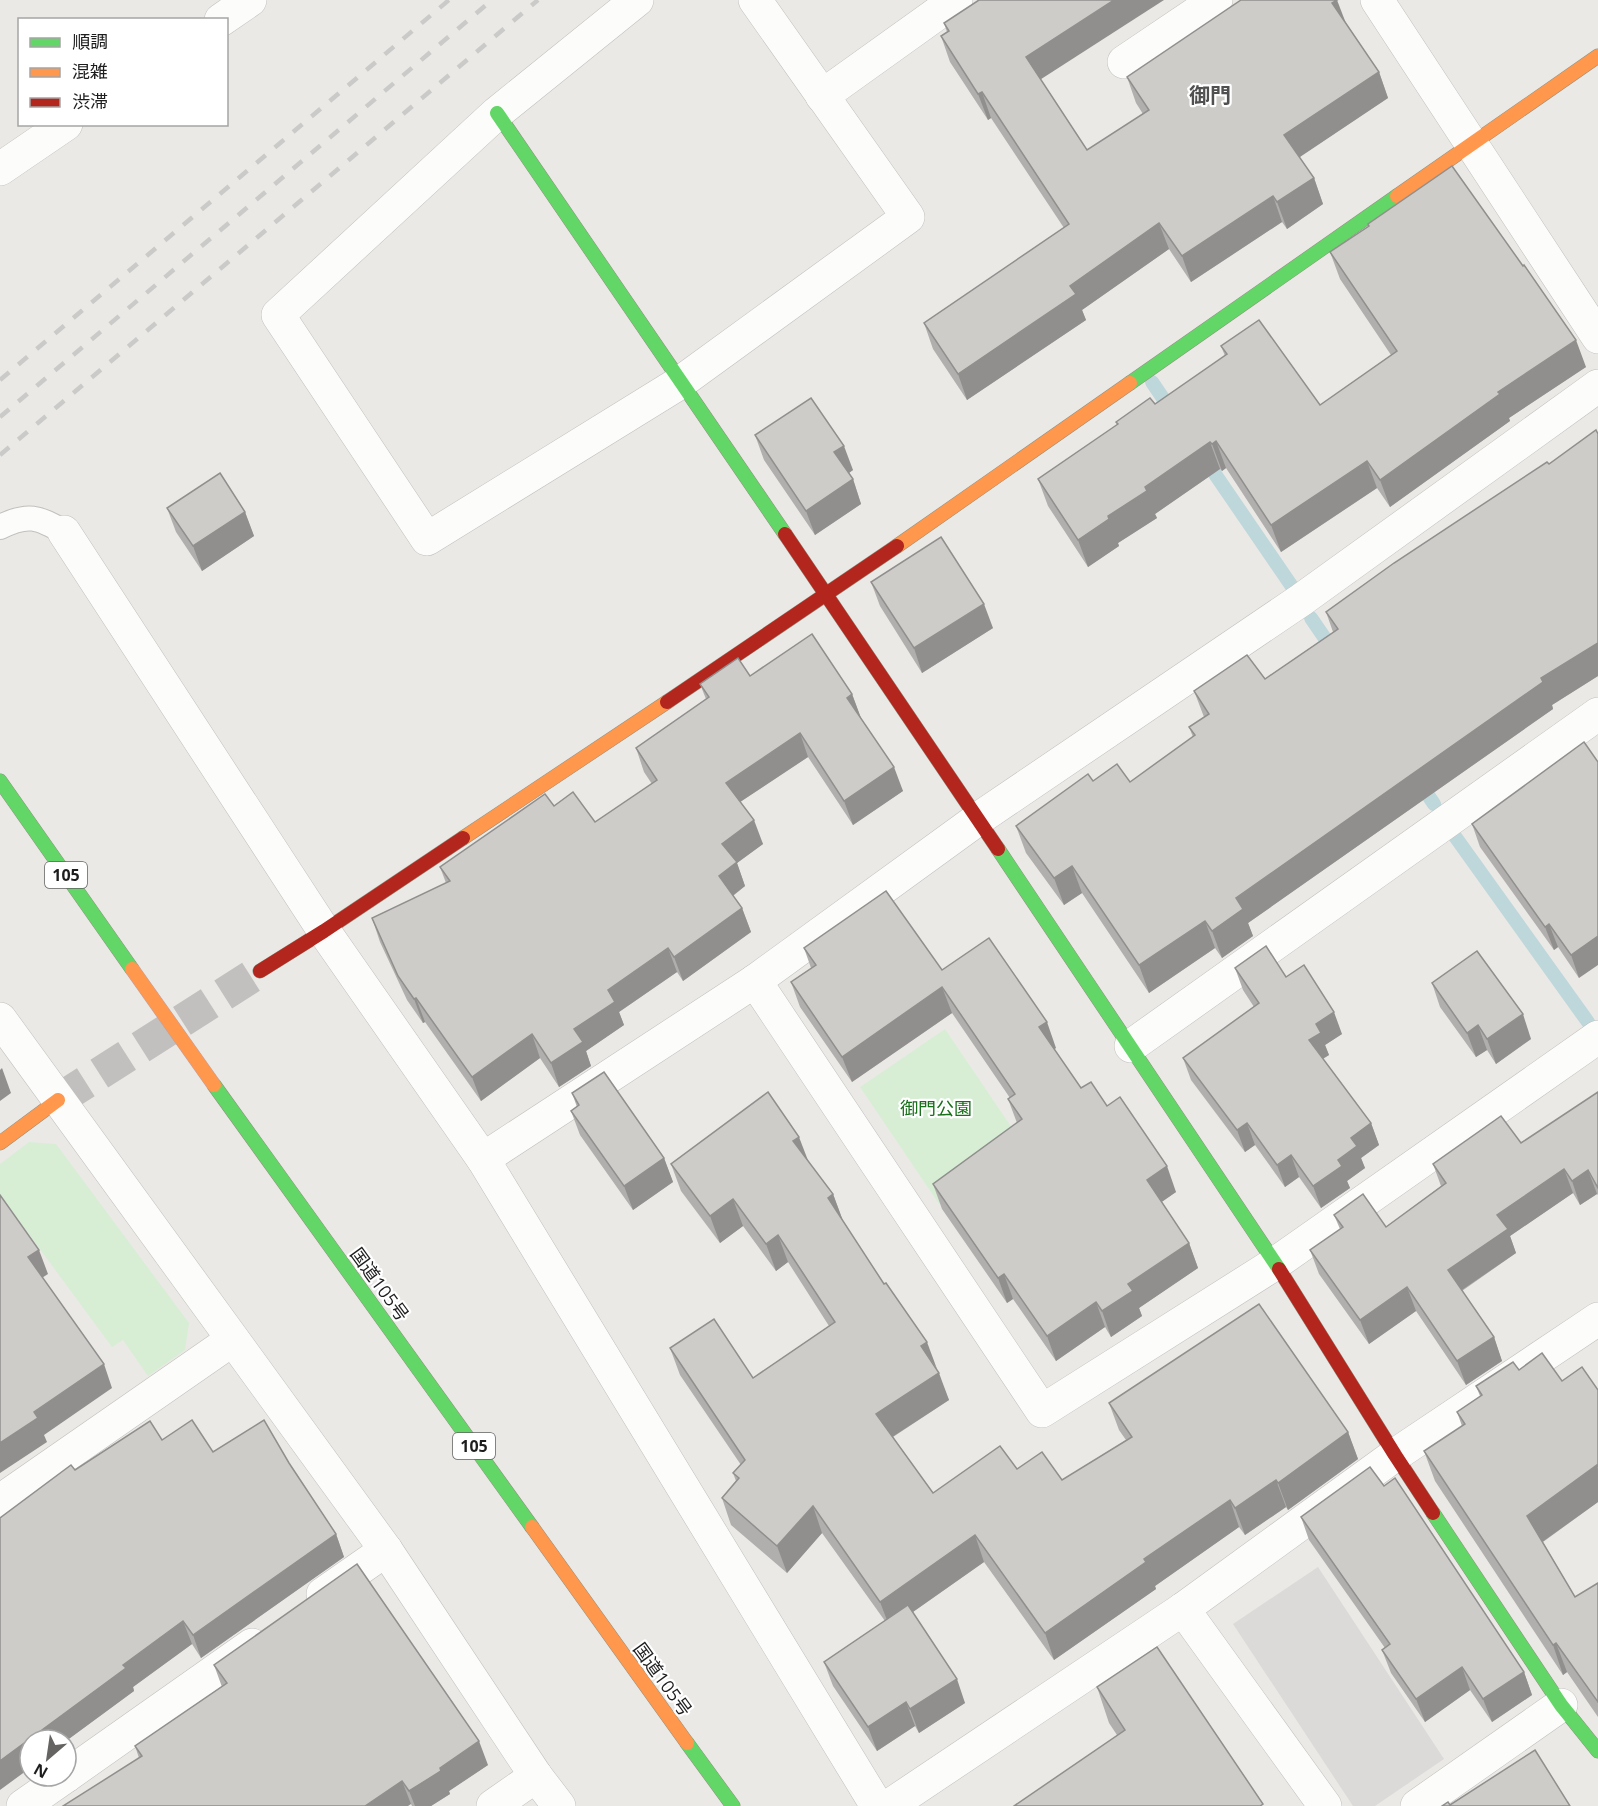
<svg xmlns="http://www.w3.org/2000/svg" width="1598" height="1806" viewBox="0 0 1598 1806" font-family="'Open Sans','Noto Sans JP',sans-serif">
  <rect width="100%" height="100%" fill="#ebe9e6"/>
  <g fill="#d7eed5">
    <path d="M945,1029L1025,1147L939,1204L860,1087Z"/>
    <path d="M29,1142L56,1144L189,1323L185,1350L148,1376L123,1340L112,1347L0,1195V1164Z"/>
  </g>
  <path fill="#dbdad9" d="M1318,1567L1444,1759L1375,1806H1353L1233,1624Z"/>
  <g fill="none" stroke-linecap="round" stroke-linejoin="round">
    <g stroke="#bed7db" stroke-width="14">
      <path d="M1152,382L1173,413"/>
      <path d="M1204,458L1293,588"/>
      <path d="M1311,618L1335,653"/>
      <path d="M1419,782L1434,804"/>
      <path d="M1454,835L1588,1022"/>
    </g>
    <path stroke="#c2c0be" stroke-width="33" stroke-dasharray="33 16" stroke-linecap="butt" d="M58,1100L260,971"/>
    <g stroke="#c1c0be" stroke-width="26">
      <path id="lane" d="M0,527C28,513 38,517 64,532"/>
    </g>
    <g stroke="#c1c0be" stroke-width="34">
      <g id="street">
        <path d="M637,0L497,113L278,315L427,539L681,382L908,217L755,0"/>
        <path d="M1377,0L1598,337"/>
        <path d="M221,20L250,0"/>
        <path d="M1124,62L1216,0"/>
        <path d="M822,96L956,0"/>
        <path d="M0,169L66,124"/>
        <path d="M64,532L324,931L483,1159L877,1806"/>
        <path d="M755,981L1042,1411L1276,1263L1598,1037"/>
        <path d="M0,1019L386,1550L536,1776L559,1806"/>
        <path d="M1131,1046L1598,714"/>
        <path d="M483,1159L755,981L978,819L1301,600L1598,386"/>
        <path d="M0,1501L232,1340"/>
        <path d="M323,1594L386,1550"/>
        <path d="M1183,1609L1325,1806"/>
        <path d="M66,1776L252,1645"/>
        <path d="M23,1806L66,1776"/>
        <path d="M493,1806L536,1776"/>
        <path d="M889,1806L1183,1609L1395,1455L1598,1319"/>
        <path d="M1417,1806L1561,1705"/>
      </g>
    </g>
    <g stroke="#929280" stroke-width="15">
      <g id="fast">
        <path d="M497,113L785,534"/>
        <path d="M1130,383L1397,196"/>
        <path d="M0,781L132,969"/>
        <path d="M998,849L1279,1269"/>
        <path d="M214,1085L532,1527"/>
        <path d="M1433,1513L1561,1705L1598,1751"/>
        <path d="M687,1743L733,1806"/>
      </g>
    </g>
    <g stroke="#929280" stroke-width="15">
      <g id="slow">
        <path d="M1397,196L1598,56"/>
        <path d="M897,546L1130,383"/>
        <path d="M463,838L667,702"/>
        <path d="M0,1143L58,1100"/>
        <path d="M532,1527L687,1743"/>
      </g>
    </g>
    <g stroke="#929280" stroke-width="15">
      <g id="jam">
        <path d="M785,534L998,849"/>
        <path d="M667,702L897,546"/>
        <path d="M260,971L324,931L463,838"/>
        <path d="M1279,1269L1395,1455L1433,1513"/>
      </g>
    </g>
    <use href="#lane" stroke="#fcfcfb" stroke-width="24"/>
    <use href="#street" stroke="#fcfcfb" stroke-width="33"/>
    <use href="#fast" stroke="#63d668" stroke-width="14"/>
    <use href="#slow" stroke="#ff974d" stroke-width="14"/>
    <use href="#jam" stroke="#b3261e" stroke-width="14"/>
    <g stroke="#cacac9" stroke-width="4.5" stroke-dasharray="12 12" stroke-linecap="butt">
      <path d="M0,380L449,0"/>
      <path d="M0,417L492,0"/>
      <path d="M0,455L538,0"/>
    </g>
    <g stroke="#bca1aa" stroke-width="15" stroke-linecap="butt">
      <path id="slow-bridge" d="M132,969L214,1085"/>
    </g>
    <use href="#slow-bridge" stroke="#ff974d" stroke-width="14"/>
  </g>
  <g fill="#b1afad">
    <path d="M944,23L1041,80L1087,150L1143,114L1136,103L1127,77L1346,23L1379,72L1388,98L1299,157L1314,178L1323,204L1287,229L1282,222L1191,282L1169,249L1082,310L1086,320L967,400L933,349L924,323L1064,228L991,118L988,120L950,62L941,36L947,32Z"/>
    <path d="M1330,252L1586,367L1509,418L1510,421L1390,507L1377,488L1281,552L1226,468L1222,471L1220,469L1155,514L1157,518L1118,543L1119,546L1088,567L1048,506L1038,479L1117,425L1116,422L1155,404L1225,356L1221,346L1320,405L1391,355L1340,279Z"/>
    <path d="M1598,434V676L1552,705L1553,709L1248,923L1253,936L1222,958L1215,948L1149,993L1082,893L1064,905L1026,853L1016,826L1093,781L1130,782L1193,737L1189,727L1204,717L1194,691L1265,679L1333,632L1326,612L1549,464Z"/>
    <path d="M755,435L853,470L849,473L853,479L861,504L815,535L764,460Z"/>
    <path d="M167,508L245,512L254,536L202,571L176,532Z"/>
    <path d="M871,582L993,628L922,673L880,606Z"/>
    <path d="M750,676L852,694L860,716L903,791L853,825L808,757L740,802L763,844L737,863L745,886L733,896L742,908L751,932L683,981L677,972L619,1012L624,1025L586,1051L591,1066L559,1087L540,1058L481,1101L425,1022L423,1023L407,1000L380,942L372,918L446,883L440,867L554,806L595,822L652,784L644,772L636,748L706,699L700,684Z"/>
    <path d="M1584,742L1579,978L1558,947L1554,950L1480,847L1472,824Z"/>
    <path d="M804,948L942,970L1056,1048L1054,1049L1081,1088L1107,1106L1176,1192L1161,1202L1189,1243L1198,1268L1139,1308L1142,1316L1111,1337L1105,1327L1056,1361L1013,1299L1007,1303L942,1209L933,1184L1017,1123L1008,1099L1010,1098L952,1013L852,1082L800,1007L791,982L811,968Z"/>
    <path d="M1235,968L1286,977L1342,1034L1325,1045L1329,1055L1323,1059L1371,1123L1379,1145L1361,1158L1365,1168L1347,1181L1350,1188L1321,1208L1299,1177L1285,1187L1255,1145L1245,1152L1191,1080L1183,1058L1254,1007L1243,990Z"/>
    <path d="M1432,983L1531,1039L1496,1064L1487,1050L1476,1057L1440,1007Z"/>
    <path d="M1598,1092V1195L1597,1194L1580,1205L1573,1193L1510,1236L1516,1253L1462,1291L1494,1337L1502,1361L1466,1385L1416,1311L1369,1344L1319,1274L1310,1250L1340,1229L1334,1215L1386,1227L1441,1186L1433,1164L1521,1143Z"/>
    <path d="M572,1093L664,1158L673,1182L633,1210L580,1135L571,1111L577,1107Z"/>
    <path d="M808,1161L833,1194L843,1221L936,1369L949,1400L893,1437L933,1493L1017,1469L1062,1480L1126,1440L1119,1430L1109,1403L1348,1432L1358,1459L1288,1510L1286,1507L1245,1535L1239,1527L1155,1586L1156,1589L1054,1660L984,1562L913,1612L965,1703L919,1733L915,1726L877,1751L833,1686L824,1662L885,1621L822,1533L787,1573L731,1525L722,1498L736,1481L733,1473L741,1465L680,1375L670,1348L753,1378L829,1326L788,1262L776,1271L743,1226L720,1243L681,1191L671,1164Z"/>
    <path d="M1519,1370L1598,1390V1502L1543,1542L1575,1597L1598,1583V1717L1567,1672L1563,1675L1435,1481L1424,1451L1462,1426L1457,1412L1480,1396L1476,1386Z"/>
    <path d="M162,1440L213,1452L289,1463L336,1534L344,1557L201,1658L192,1644L133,1687L134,1691L66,1741Z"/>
    <path d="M1384,1486L1524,1672L1532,1695L1492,1722L1470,1690L1425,1722L1391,1673L1382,1650L1385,1648L1309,1540L1301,1517Z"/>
    <path d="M214,1665L488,1765L449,1791L450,1794L431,1806H412L411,1804L139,1758L135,1746L222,1687Z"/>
    <path d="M1097,1687L1263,1806L1117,1735L1109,1723Z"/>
  </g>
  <g fill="#908f8d">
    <path d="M1114,0H1164L1035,83L1026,57Z"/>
    <path d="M1337,0L1347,26L1332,3Z"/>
    <path d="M1379,72L1388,98L1294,161L1284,135Z"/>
    <path d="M982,92L991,118L988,120L978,94Z"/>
    <path d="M1314,178L1323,204L1287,229L1277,202Z"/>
    <path d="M1273,196L1282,222L1191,282L1182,256Z"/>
    <path d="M1159,223L1169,249L1082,310L1086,320L967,400L958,374L1070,286Z"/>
    <path d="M1576,340L1586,367L1509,418L1510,421L1390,507L1380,480L1498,392Z"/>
    <path d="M1216,441L1226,468L1222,471L1212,444Z"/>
    <path d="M1210,442L1220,469L1155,514L1157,518L1118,543L1119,546L1088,567L1078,540L1145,487Z"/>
    <path d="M844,446L853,470L843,477L834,452Z"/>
    <path d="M1367,461L1377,488L1281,552L1271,525Z"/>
    <path d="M853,479L861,504L815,535L806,511Z"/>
    <path d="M245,512L254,536L202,571L193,546Z"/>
    <path d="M984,604L993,628L922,673L914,648Z"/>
    <path d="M1598,643V676L1552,705L1553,709L1248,923L1253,936L1222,958L1212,931L1236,898L1541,678Z"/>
    <path d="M852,694L861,718L847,698Z"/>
    <path d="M800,733L808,757L734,806L726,783Z"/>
    <path d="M894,767L903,791L853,825L844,801Z"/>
    <path d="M754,820L763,844L737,863L745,886L727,900L719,876L722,844Z"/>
    <path d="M1072,866L1082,893L1064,905L1054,878Z"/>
    <path d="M742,908L751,932L683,981L674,957Z"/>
    <path d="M1205,921L1215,948L1149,993L1139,965Z"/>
    <path d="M1549,924L1558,947L1554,950L1545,927Z"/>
    <path d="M1598,936V965L1579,978L1571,955Z"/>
    <path d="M668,948L677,972L619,1012L624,1025L586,1051L591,1066L559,1087L551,1063L574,1029L608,990Z"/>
    <path d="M942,987L952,1013L852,1082L842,1057Z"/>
    <path d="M416,998L425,1022L423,1023L414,999Z"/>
    <path d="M1334,1012L1342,1034L1325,1045L1329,1055L1317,1062L1309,1040L1316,1024Z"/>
    <path d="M1523,1014L1531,1039L1496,1064L1487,1039Z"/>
    <path d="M1047,1022L1056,1048L1048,1053L1039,1027Z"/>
    <path d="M1478,1025L1487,1050L1476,1057L1467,1033Z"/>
    <path d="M532,1034L540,1058L481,1101L472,1077Z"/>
    <path d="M2,1068L11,1093L0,1101V1070Z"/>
    <path d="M1247,1123L1255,1145L1245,1152L1237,1130Z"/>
    <path d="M1371,1123L1379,1145L1361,1158L1365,1168L1347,1181L1350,1188L1321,1208L1313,1186L1338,1160L1351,1138Z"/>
    <path d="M799,1137L809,1163L793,1141Z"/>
    <path d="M1291,1155L1299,1177L1285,1187L1277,1165Z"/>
    <path d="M664,1158L673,1182L633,1210L624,1186Z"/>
    <path d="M1167,1166L1176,1192L1156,1206L1147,1180Z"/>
    <path d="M1564,1169L1573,1193L1510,1236L1516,1253L1456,1294L1448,1270L1497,1215Z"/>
    <path d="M1588,1170L1597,1194L1580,1205L1572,1181Z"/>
    <path d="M833,1194L843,1221L828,1198Z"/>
    <path d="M733,1199L743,1226L720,1243L710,1216Z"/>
    <path d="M778,1235L788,1262L776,1271L766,1244Z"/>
    <path d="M1189,1243L1198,1268L1139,1308L1142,1316L1111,1337L1102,1311L1128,1284Z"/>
    <path d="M39,1250L48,1274L37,1281L28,1257Z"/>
    <path d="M1004,1274L1013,1299L1007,1303L998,1278Z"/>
    <path d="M1407,1287L1416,1311L1369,1344L1360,1320Z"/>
    <path d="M1096,1302L1105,1327L1056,1361L1047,1336Z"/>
    <path d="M1494,1337L1502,1361L1466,1385L1457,1361Z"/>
    <path d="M927,1342L937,1369L921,1346Z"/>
    <path d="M104,1364L112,1388L44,1435L47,1442L0,1473V1443L34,1412Z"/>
    <path d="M939,1373L949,1400L886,1441L876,1414Z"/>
    <path d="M1348,1432L1358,1459L1288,1510L1278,1483Z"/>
    <path d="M1597,1465L1598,1469V1502L1538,1545L1527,1516Z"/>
    <path d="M1276,1480L1286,1507L1245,1535L1235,1508Z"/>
    <path d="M1230,1500L1239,1527L1155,1586L1156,1589L1054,1660L1045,1633L1144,1559Z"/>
    <path d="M813,1506L822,1533L787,1573L777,1546Z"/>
    <path d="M336,1534L344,1557L201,1658L193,1635Z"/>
    <path d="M975,1535L984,1562L890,1628L880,1602Z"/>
    <path d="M183,1621L192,1644L133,1687L134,1691L66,1741V1740H30V1768L0,1790V1761L123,1665Z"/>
    <path d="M1556,1643L1567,1672L1563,1675L1553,1645Z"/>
    <path d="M1462,1667L1470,1690L1425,1722L1416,1699Z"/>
    <path d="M1524,1672L1532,1695L1492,1722L1483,1699Z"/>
    <path d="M957,1679L965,1703L919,1733L910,1709Z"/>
    <path d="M906,1702L915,1726L877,1751L868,1727Z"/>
    <path d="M479,1741L488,1765L449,1791L450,1794L431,1806H415L409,1791L440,1768Z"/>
    <path d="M402,1781L411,1804L408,1806H365Z"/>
  </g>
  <g fill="#ceccc9" stroke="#908f8d" stroke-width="1.5">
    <path d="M979,0H1114L1026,57L1087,150L1149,110L1127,77L1241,0H1337L1332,3L1379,72L1284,135L1314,178L1277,202L1273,196L1182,256L1159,223L1070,286L1076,294L958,374L924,323L1069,224L982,92L978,94L941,36L949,31L944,23Z"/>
    <path d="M1452,166L1523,266L1524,265L1576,340L1498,392L1500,394L1380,480L1367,461L1271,525L1216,441L1212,444L1210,442L1145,487L1147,491L1108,516L1109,519L1078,540L1038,479L1118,424L1116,422L1150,398L1155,404L1227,354L1221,346L1259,320L1320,405L1397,351L1330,252L1369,226L1368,224Z"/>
    <path d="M811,398L844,446L834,452L853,479L806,511L755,435Z"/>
    <path d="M1596,430L1598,434V643L1541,678L1543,682L1236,898L1243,909L1212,931L1205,921L1139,965L1072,866L1054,878L1016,826L1088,774L1093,781L1117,764L1130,782L1195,735L1189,727L1209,714L1194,691L1247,655L1265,679L1338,629L1326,612L1394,563L1547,462L1549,464Z"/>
    <path d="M220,473L245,512L193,546L167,508Z"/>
    <path d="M941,537L984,604L914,648L871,582Z"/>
    <path d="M812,634L852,694L847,698L894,767L844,801L800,733L726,783L754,820L722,844L737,862L719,876L742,908L674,957L668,948L608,990L615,1002L574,1029L583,1042L551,1063L532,1034L472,1077L416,998L414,999L398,976L372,918L450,881L440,867L545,794L554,806L573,792L595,822L657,780L636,748L709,697L700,684L738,658L750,676Z"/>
    <path d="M1584,742L1598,762V936L1571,955L1549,924L1545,927L1472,824Z"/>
    <path d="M886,891L942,970L989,938L1047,1022L1039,1027L1081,1088L1091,1082L1107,1106L1120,1097L1167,1166L1147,1180L1189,1243L1128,1284L1133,1291L1102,1311L1096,1302L1047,1336L1004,1274L998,1278L933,1184L1022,1119L1008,1099L1015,1094L942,987L842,1057L791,982L816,965L804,948Z"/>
    <path d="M1266,946L1286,977L1304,965L1334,1012L1316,1024L1321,1033L1309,1040L1371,1123L1351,1138L1357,1146L1338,1160L1342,1166L1313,1186L1291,1155L1277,1165L1247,1123L1237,1130L1183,1058L1259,1003L1235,968Z"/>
    <path d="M1477,951L1523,1014L1487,1039L1478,1025L1467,1033L1432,983Z"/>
    <path d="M604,1072L664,1158L624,1186L571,1111L579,1105L572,1093Z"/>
    <path d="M768,1092L799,1137L793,1141L833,1194L828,1198L884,1284L886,1283L927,1342L921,1346L939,1373L876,1414L933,1493L1000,1446L1017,1469L1042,1452L1062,1480L1132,1437L1109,1403L1259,1304L1348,1432L1278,1483L1276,1480L1235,1508L1230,1500L1144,1559L1146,1562L1045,1633L975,1535L880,1602L813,1506L777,1546L722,1498L739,1478L733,1473L745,1460L670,1348L714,1319L753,1378L835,1322L778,1235L766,1244L733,1199L710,1216L671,1164Z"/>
    <path d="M1598,1092V1188L1588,1170L1572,1181L1564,1169L1497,1215L1508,1229L1448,1270L1494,1337L1457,1361L1407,1287L1360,1320L1310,1250L1343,1227L1334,1215L1363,1194L1386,1227L1446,1183L1433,1164L1501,1116L1521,1143Z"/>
    <path d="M0,1195L39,1250L28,1257L104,1364L34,1412L38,1418L0,1443Z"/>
    <path d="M1542,1353L1562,1381L1582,1367L1598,1390V1467L1597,1465L1527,1516L1575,1597L1598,1583V1702L1556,1643L1553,1645L1424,1451L1465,1424L1457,1412L1482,1395L1476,1386L1513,1362L1519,1370Z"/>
    <path d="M192,1420L213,1452L264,1420L289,1463L336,1534L193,1635L183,1621L123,1665L126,1668L0,1761V1518L71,1465L75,1470L150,1421L162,1440Z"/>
    <path d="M1370,1467L1384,1486L1395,1478L1524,1672L1483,1699L1462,1667L1416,1699L1382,1650L1390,1644L1301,1517Z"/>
    <path d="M357,1564L479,1741L440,1768L441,1771L409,1791L402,1781L365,1806H63L142,1756L135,1746L227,1683L214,1665Z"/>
    <path d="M908,1605L957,1679L910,1709L906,1702L868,1727L824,1662Z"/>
    <path d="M1157,1647L1263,1804L1260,1806H1014L1125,1730L1097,1687Z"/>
    <path d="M1535,1750L1570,1806H1442L1448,1802L1450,1805Z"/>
  </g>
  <g text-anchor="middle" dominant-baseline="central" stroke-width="4.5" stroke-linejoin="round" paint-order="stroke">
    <g fill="#fff" stroke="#616161" stroke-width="1.5">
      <rect x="45" y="862" width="42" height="26" rx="4.5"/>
      <rect x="453" y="1433" width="42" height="26" rx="4.5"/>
    </g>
    <g font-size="16" font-weight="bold" fill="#1d1d1d">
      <text x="66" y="875">105</text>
      <text x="474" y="1446">105</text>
    </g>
    <g font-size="18" fill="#186f1a" stroke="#fff">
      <text x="936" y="1108">御門公園</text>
    </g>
    <g font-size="18" fill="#1d1d1d" stroke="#fff">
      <text transform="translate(380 1284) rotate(54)">国道105号</text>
      <text transform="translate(663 1679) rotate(54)">国道105号</text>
    </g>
    <g font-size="21" font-weight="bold" fill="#505050" stroke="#fff">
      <text x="1210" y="95">御門</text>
    </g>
  </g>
  <rect x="18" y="18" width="210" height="108" fill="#ffffff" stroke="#a5a5a5" stroke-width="1.5"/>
  <rect x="30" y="38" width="30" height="9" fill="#63d668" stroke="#a5a5a5" stroke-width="1.5"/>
  <text x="72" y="48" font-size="18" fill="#1d1d1d">順調</text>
  <rect x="30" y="68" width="30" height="9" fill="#ff974d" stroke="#a5a5a5" stroke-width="1.5"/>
  <text x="72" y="78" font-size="18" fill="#1d1d1d">混雑</text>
  <rect x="30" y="98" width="30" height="9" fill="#b3261e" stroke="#a5a5a5" stroke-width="1.5"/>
  <text x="72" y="108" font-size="18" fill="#1d1d1d">渋滞</text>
  <g transform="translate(48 1758) rotate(209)"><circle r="28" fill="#ffffff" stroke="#a5a5a5" stroke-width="1.5"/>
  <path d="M0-4.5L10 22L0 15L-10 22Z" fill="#656463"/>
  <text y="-9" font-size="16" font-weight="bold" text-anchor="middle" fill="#1d1d1d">N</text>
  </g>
</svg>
